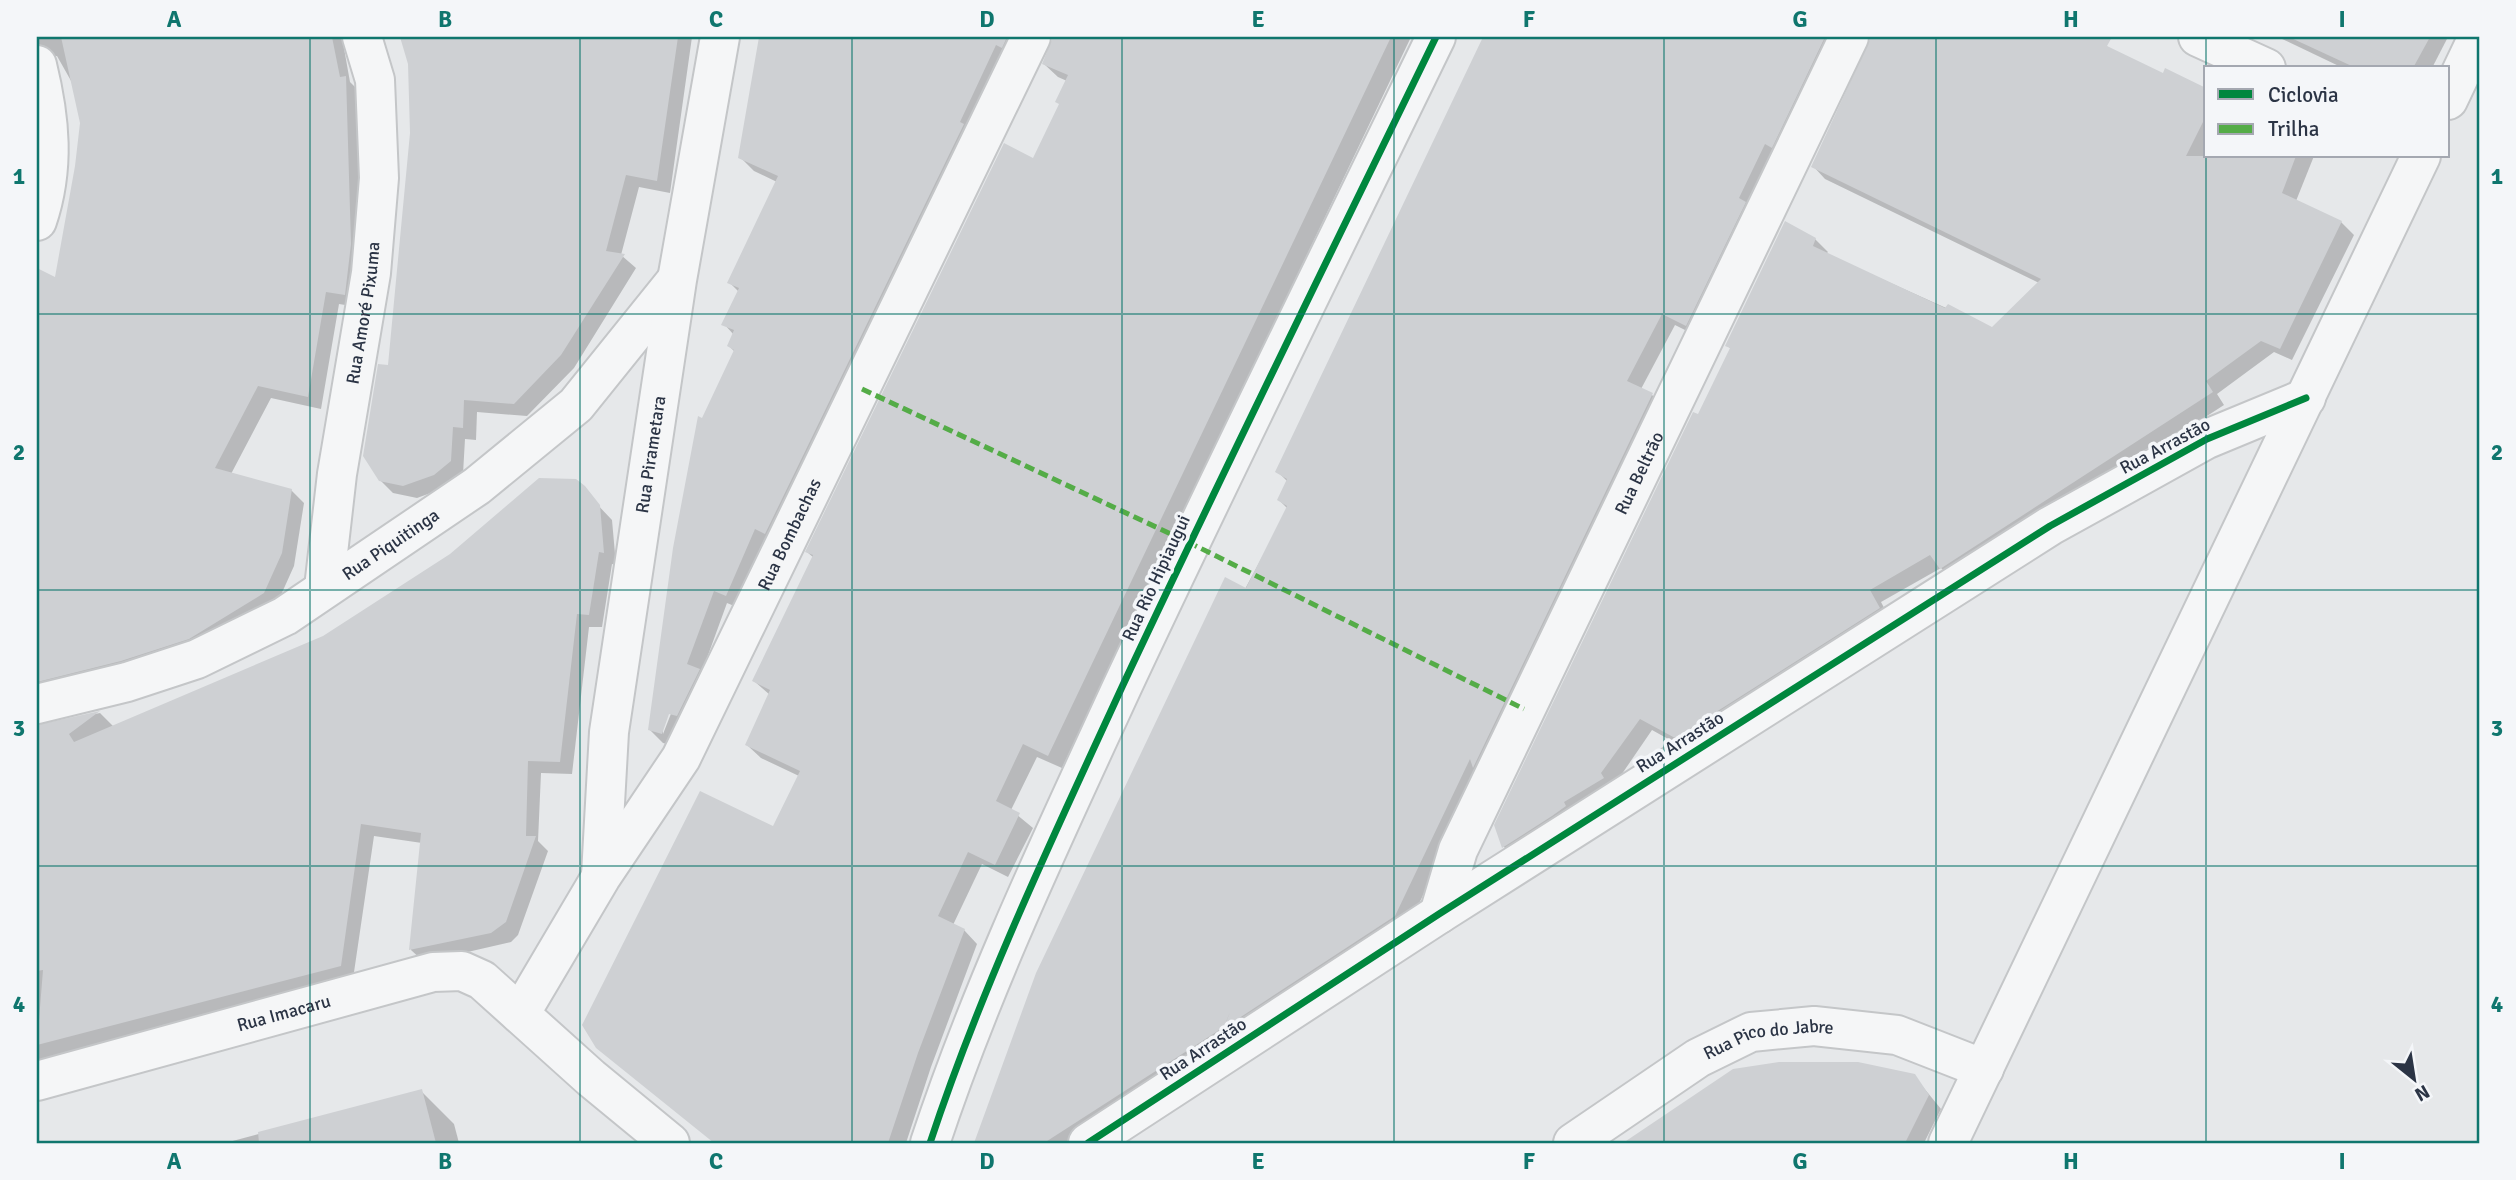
<svg xmlns="http://www.w3.org/2000/svg" width="2516" height="1180" viewBox="0 0 2516 1180" font-family="Signika,sans-serif">
  <rect width="100%" height="100%" fill="#e6e8ea"/>
  <g fill="#0003" fill-rule="evenodd">
    <path d="M37,37H342L350,82L358,90L361,284L358,307L339,304L321,409L271,398L231,474L291,490L304,503L294,566L276,606L224,640L37,700V305L45,312L144,210L57,56H45L37,61Z"/>
    <path d="M438,37H692L670,193L639,187L621,255L636,268L574,368L527,416L477,412L476,440L465,439L463,474L447,487L417,498L393,493L380,480L389,367L452,55Z"/>
    <path d="M760,37H1030L739,608L727,603L675,746L663,743L650,730L703,420L735,352L729,346L734,335L724,324L739,292L729,282L777,182L754,171L740,157ZM671,705L674,706L663,734V725Z"/>
    <path d="M1054,37H1411L1062,768L1037,757L1011,810L1033,828L1008,877L982,864L953,925L964,930L977,944L931,1067L906,1143H717L597,1047L774,828L799,776L761,758L747,745L770,695L754,681L814,558L807,552L1034,160L1061,105L1067,81L1058,77L1044,64Z"/>
    <path d="M1486,37H1844L1699,337L1675,325L1641,389L1652,395L1665,407L1481,773L1407,929L1078,1143H976L1038,974L1288,509L1279,500L1288,482L1278,472Z"/>
    <path d="M1872,37H2092L2114,51L2164,75L2166,71L2206,90V156H2314L2296,201L2341,222L2354,235L2292,360L2274,352L2217,394L2224,405L1953,580L1941,568L1881,602L1891,621L1688,750L1652,730L1613,787L1516,859L1504,847L1496,825L1731,349L1727,345L1815,239L1828,252L1826,254L1993,329L2039,283L1825,179L1813,166L1870,47Z"/>
    <path d="M2278,37H2448L2432,68H2343Z"/>
    <path d="M575,481L612,520L616,565L612,564L602,627H589L572,774L541,773L538,841L548,851L518,935L511,942L424,962L411,950L422,843L374,836L353,979L37,1060V726L100,713L114,727L324,637Z"/>
    <path d="M1734,1070L1914,1076L1941,1109L1924,1143H1626Z"/>
    <path d="M421,1091L454,1124L459,1143H225Z"/>
  </g>
  <g fill="#ced0d3">
    <path d="M61,37H332L340,77L346,76L351,244L345,295L326,292L308,397L258,386L215,468L292,489L282,553L264,593L189,639L121,661L37,682V268L55,277L75,166L80,123Z"/>
    <path d="M400,37H678L657,181L626,175L606,251L625,254L561,355L514,404L464,400L463,428L453,427L451,461L434,475L403,486L379,481L363,456L378,364L388,365L410,133L408,64Z"/>
    <path d="M759,37H1007L1002,48L996,45L960,122L964,124L765,534L755,529L726,596L714,591L687,664L700,669L677,716L669,714L662,734L648,730L673,548L698,416L702,418L734,350L727,346L734,330L721,325L739,288L727,283L778,176L738,158Z"/>
    <path d="M1053,37H1391L1048,756L1023,744L996,801L1020,813L995,865L968,852L938,916L965,929L918,1053L888,1143H714L596,1048L582,1025L700,791L773,826L800,771L745,745L770,690L752,681L813,555L805,552L1004,143L1033,158L1059,104L1055,102L1068,75L1042,64Z"/>
    <path d="M1483,37H1825L1772,148L1765,144L1739,198L1746,202L1686,326L1662,314L1627,381L1653,393L1473,768L1470,759L1395,916L1224,1028L1230,1012L1224,1027L1044,1143H974L1036,973L1225,577L1246,588L1287,506L1277,500L1287,479L1275,472Z"/>
    <path d="M1871,37H2112L2107,46L2163,73L2165,68L2206,88V116L2186,156H2296L2282,193L2342,221L2280,349L2261,341L2206,381L2213,392L1940,569L1930,555L1870,590L1880,608L1675,738L1640,719L1601,773L1604,778L1564,802L1566,806L1552,816L1502,848L1494,825L1693,412L1698,414L1730,348L1725,346L1785,221L1816,238L1813,246L1945,308L1948,304L1992,327L2041,279L1811,167Z"/>
    <path d="M2289,37H2430L2413,68H2356Z"/>
    <path d="M539,478L576,479L585,486L600,505L604,553L599,552L589,615L577,614L560,762L528,761L526,836H536L506,922L491,933L409,950L421,833L361,824L341,966L37,1045L43,970L37,971V725L100,711L69,734L74,742L323,636L450,554Z"/>
    <path d="M1779,1062H1858L1915,1074L1929,1095L1905,1143H1623L1733,1069Z"/>
    <path d="M422,1089L436,1143H259L258,1132Z"/>
  </g>
  <g fill="none" stroke-linecap="round" stroke-linejoin="round">
    <g stroke="#c4c6c8" stroke-width="42">
      <g id="minor">
        <path d="M2198,37L2266,68"/>
        <path d="M37,65C50,118 55,168 37,221"/>
        <path d="M2448,100L2478,37"/>
        <path id="s1" d="M324,588L337,474L371,273L379,178L375,80L362,37"/>
        <path id="s2" d="M37,704L127,682L197,659L285,616L477,486L576,405L675,282"/>
        <path id="s3" d="M601,875L609,732L677,280L720,37"/>
        <path id="s4" d="M1439,914L1458,850L1849,37"/>
        <path id="s5" d="M520,1014L601,877L681,758L1031,37"/>
        <path id="s6" d="M37,1081L433,972L462,971L482,980L591,1078L670,1143"/>
        <path d="M930,1143C982,986 1053,837 1122,687C1224,469 1331,253 1436,37"/>
        <path d="M1088,1143L1439,914L2050,526L2207,439L2306,398"/>
        <path id="s7" d="M1573,1143L1698,1058L1751,1032L1814,1026L1897,1035L1984,1069"/>
        <path d="M1948,1143L2421,156"/>
      </g>
    </g>
    <use href="#minor" stroke="#f5f6f7" stroke-width="38"/>
    <path stroke="#54ac47" stroke-width="5" stroke-dasharray="10 5" stroke-linecap="butt" d="M862,389L1190,543L1524,709"/>
    <g stroke="#f4f6f9" stroke-width="11">
      <g id="cycleway">
        <path d="M930,1143C982,986 1053,837 1122,687C1224,469 1331,253 1436,37"/>
        <path d="M1088,1143L1439,914L2050,526L2207,439L2306,398"/>
      </g>
    </g>
    <use href="#cycleway" stroke="#00873e" stroke-width="7"/>
  </g>
  <path fill="none" stroke="#0f766e" stroke-width="2" stroke-opacity="0.55" d="M310,37V1143M580,37V1143M852,37V1143M1122,37V1143M1394,37V1143M1664,37V1143M1936,37V1143M2206,37V68M2206,156V1143M37,314H2479M37,590H2479M37,866H2479"/>
  <g text-anchor="middle" dominant-baseline="central" stroke-width="7" stroke-linejoin="round" paint-order="stroke">
    <g font-size="18" fill="#2b3445" stroke="#f4f6f9">
      <text stroke="none"><textPath href="#s1" startOffset="278">Rua Amoré Pixuma</textPath></text>
      <text transform="translate(2165 446) rotate(-28)">Rua Arrastão</text>
      <text stroke="none"><textPath href="#s3" startOffset="424">Rua Pirametara</textPath></text>
      <text stroke="none"><textPath href="#s4" startOffset="485">Rua Beltrão</textPath></text>
      <text stroke="none"><textPath href="#s5" startOffset="551">Rua Bombachas</textPath></text>
      <text stroke="none"><textPath href="#s2" startOffset="392">Rua Piquitinga</textPath></text>
      <text transform="translate(1156 578) rotate(-65)">Rua Rio Hipiaugui</text>
      <text transform="translate(1680 742) rotate(-32)">Rua Arrastão</text>
      <text stroke="none"><textPath href="#s6" startOffset="256">Rua Imacaru</textPath></text>
      <text stroke="none"><textPath href="#s7" startOffset="226">Rua Pico do Jabre</textPath></text>
      <text transform="translate(1203 1049) rotate(-33)">Rua Arrastão</text>
    </g>
  </g>
  <rect width="2516" height="1180" fill="none" stroke="#f4f6f9" stroke-width="77"/>
  <rect x="2204" y="66" width="245" height="91" fill="#f4f6f9" stroke="#a4a8b1" stroke-width="2"/>
  <rect x="2218" y="89" width="35" height="10" fill="#00873e" stroke="#a4a8b1" stroke-width="2"/>
  <text x="2268" y="102" font-size="21" fill="#2b3445">Ciclovia</text>
  <rect x="2218" y="124" width="35" height="10" fill="#54ac47" stroke="#a4a8b1" stroke-width="2"/>
  <text x="2268" y="136" font-size="21" fill="#2b3445">Trilha</text>
  <g transform="translate(2414 1079) rotate(150)" stroke="#f4f6f9" stroke-width="5" paint-order="stroke">
  <path d="M0-5L12 26L0 18L-12 26Z" fill="#2b3445"/>
  <text y="-10" font-size="19" font-weight="bold" text-anchor="middle" fill="#2b3445">N</text>
  </g>
  <rect x="38" y="38" width="2440" height="1104" fill="none" stroke="#0f766e" stroke-width="2.5"/>
  <g font-size="23" text-anchor="middle" font-weight="bold" fill="#0f766e">
    <text x="174" y="27">A</text>
    <text x="445" y="27">B</text>
    <text x="716" y="27">C</text>
    <text x="987" y="27">D</text>
    <text x="1258" y="27">E</text>
    <text x="1529" y="27">F</text>
    <text x="1800" y="27">G</text>
    <text x="2071" y="27">H</text>
    <text x="2342" y="27">I</text>
    <text x="19" y="184">1</text>
    <text x="2497" y="184">1</text>
    <text x="19" y="460">2</text>
    <text x="2497" y="460">2</text>
    <text x="19" y="736">3</text>
    <text x="2497" y="736">3</text>
    <text x="19" y="1012">4</text>
    <text x="2497" y="1012">4</text>
    <text x="174" y="1169">A</text>
    <text x="445" y="1169">B</text>
    <text x="716" y="1169">C</text>
    <text x="987" y="1169">D</text>
    <text x="1258" y="1169">E</text>
    <text x="1529" y="1169">F</text>
    <text x="1800" y="1169">G</text>
    <text x="2071" y="1169">H</text>
    <text x="2342" y="1169">I</text>
  </g>
</svg>
